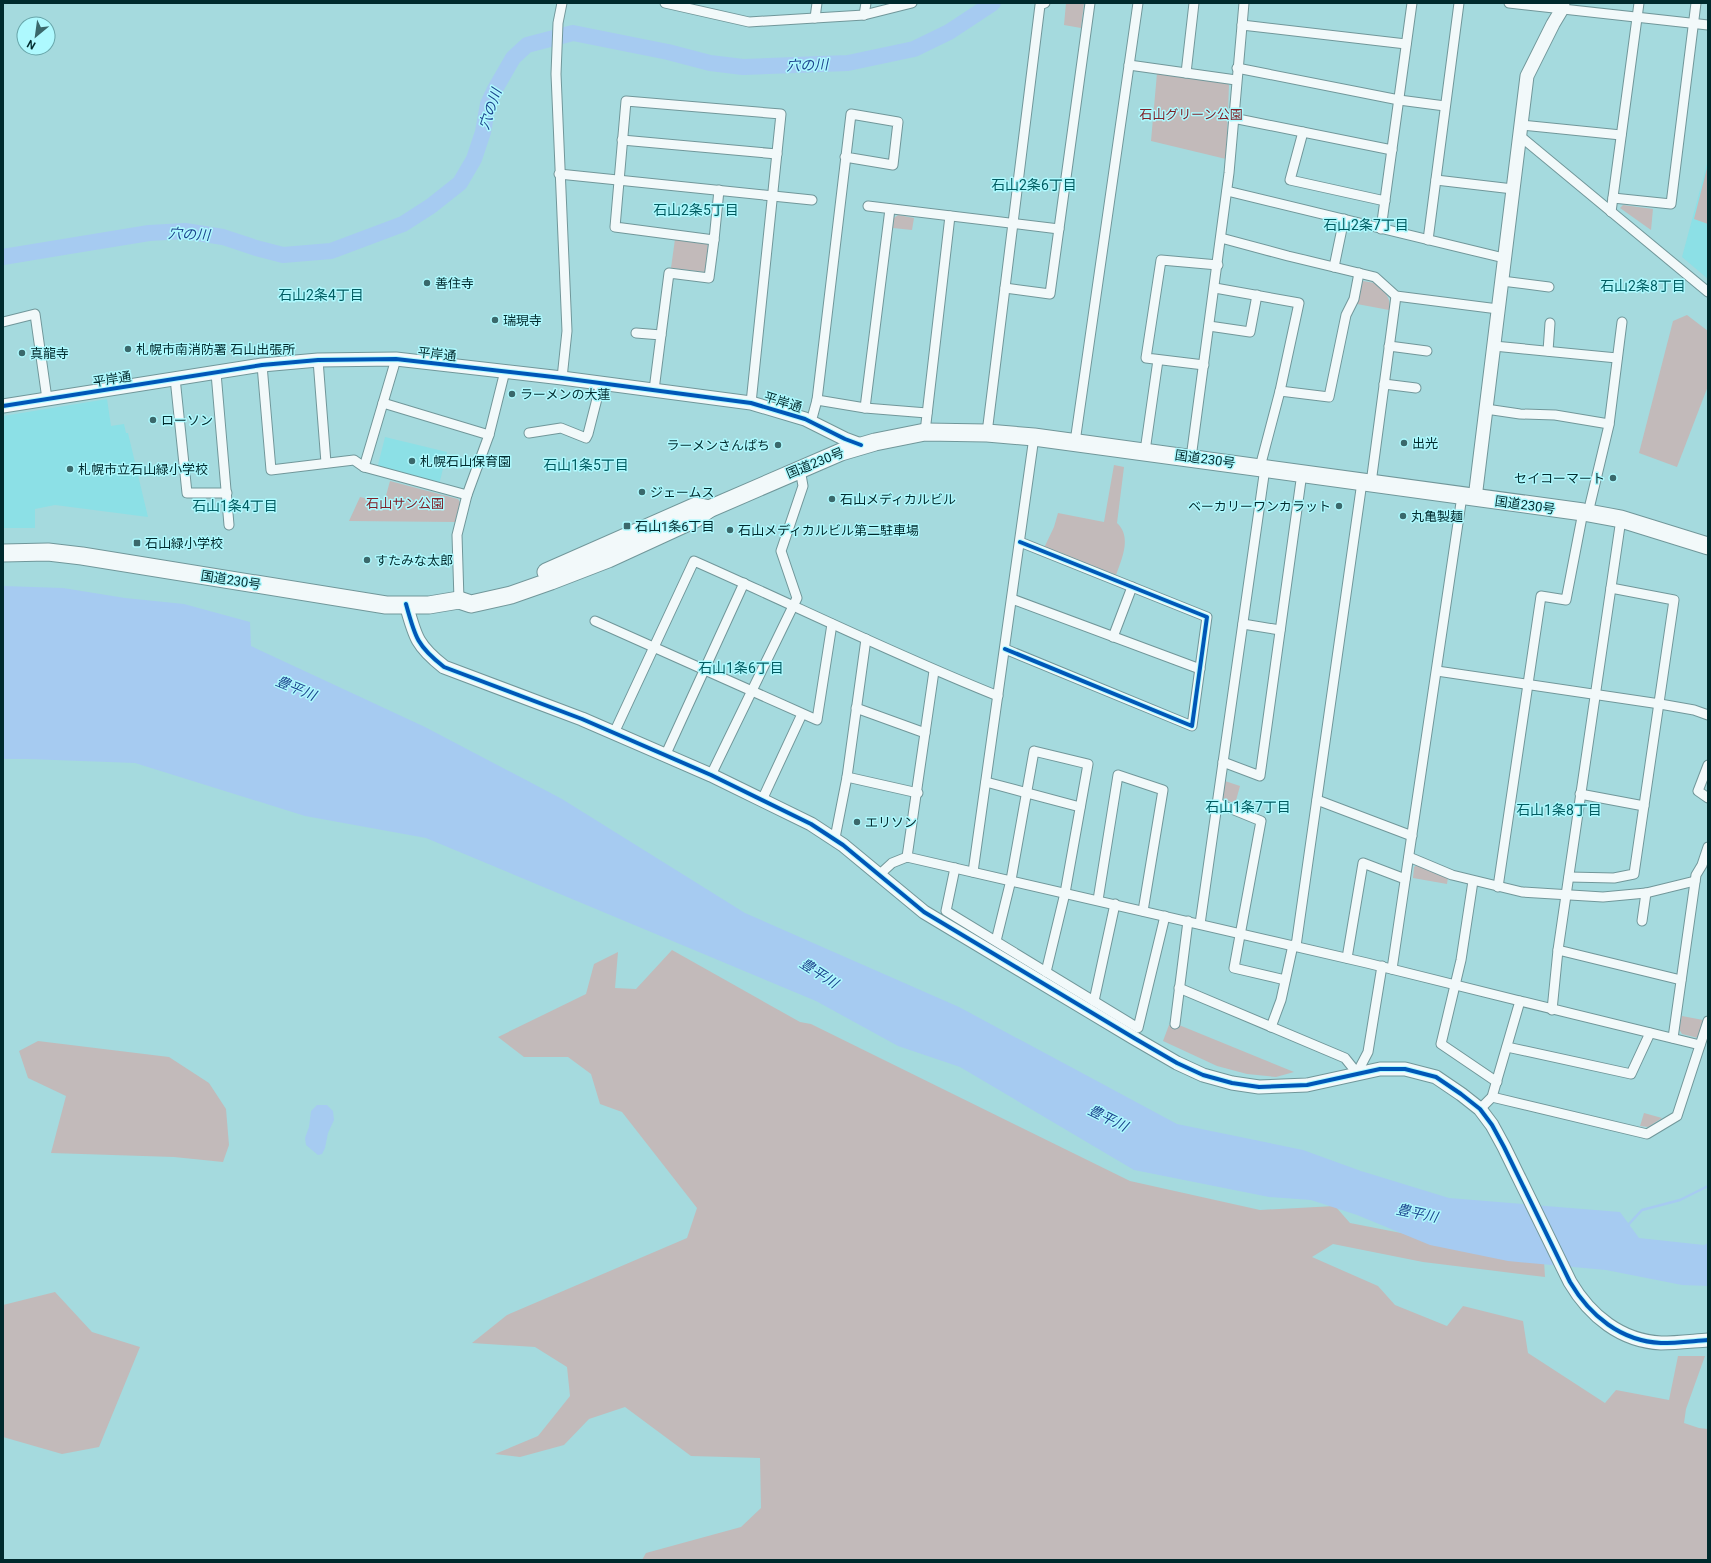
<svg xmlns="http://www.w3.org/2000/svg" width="1711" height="1563" viewBox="0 0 1711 1563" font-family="Roboto,'Noto Sans JP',sans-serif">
  <rect width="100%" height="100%" fill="#a5dade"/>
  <g fill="#8ce0e6">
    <path d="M1708,160V279L1682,257Z"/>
    <path d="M107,399L111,426L124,424L126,433H128L148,517L55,505L35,509V528H3V416Z"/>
    <path d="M385,437L447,452L439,485L377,469Z"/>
  </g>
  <g fill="#c2baba">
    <path d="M1066,3H1084L1081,28L1064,25Z"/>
    <path d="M1157,73L1224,81L1229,85L1226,159L1151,141Z"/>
    <path d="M1708,164V224L1694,219Z"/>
    <path d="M1623,205L1653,209L1651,230L1620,208Z"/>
    <path d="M898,215L914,218L912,230L893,228L894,218Z"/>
    <path d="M675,239L708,243L705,272L671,268Z"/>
    <path d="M1363,281L1375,283C1384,292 1392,297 1389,310L1357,304Z"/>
    <path d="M1687,315L1708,331V386L1677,467L1639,453L1673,321Z"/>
    <path d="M1114,465L1124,467L1117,523C1132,537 1122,558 1116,575L1044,548L1054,527L1058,513L1104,522Z"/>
    <path d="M390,481L458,499L460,502L455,522L349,521L360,497L384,503Z"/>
    <path d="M1225,781L1240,786L1235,804L1223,798Z"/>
    <path d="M1417,865L1448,877L1447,884L1413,878L1414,867Z"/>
    <path d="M672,950L800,1022L811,1024L1130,1181L1260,1210L1335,1206L1350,1223L1544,1261L1545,1277L1423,1262L1333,1244L1312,1257L1378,1286L1395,1305L1447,1326L1463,1306L1523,1321L1528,1353L1605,1403L1616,1390L1669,1400L1678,1356H1705L1686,1409L1684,1423L1699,1428L1708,1429V1560H642L646,1553L741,1527L761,1508L760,1458L691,1456L625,1407L589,1419L564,1445L520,1457L495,1454L538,1436L570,1396L567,1367L535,1347L472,1343L507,1315L687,1238L697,1208L622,1112L600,1104L591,1074L568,1057H524L498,1037L586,994L594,964L618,952L615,988L636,989Z"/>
    <path d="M1682,1016L1703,1020L1698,1038L1682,1034L1679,1029Z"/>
    <path d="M1169,1025H1179L1294,1072L1276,1077L1247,1074L1217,1066L1163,1041Z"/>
    <path d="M38,1041L169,1057L209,1083L226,1109L229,1145L223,1162L174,1157L51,1153L66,1096L28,1078L19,1051Z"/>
    <path d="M1644,1113L1662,1118L1648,1127L1640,1126Z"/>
    <path d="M55,1292L92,1332L140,1347L99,1447L62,1454L3,1437V1305Z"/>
  </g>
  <g fill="#a6cbf1">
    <path d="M3,586L63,588L125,598L184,604L250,622L251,646L425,727L562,799L745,913L959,1007L1177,1124L1303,1150L1361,1171L1449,1198L1620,1212L1639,1238L1704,1245L1708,1243V1286L1682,1285L1606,1270L1508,1261L1430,1245L1357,1215L1311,1200L1269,1197L1134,1170L960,1067L898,1046L816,1001L426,838L305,816L135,763L28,759H3Z"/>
    <path d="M317,1105H327L333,1111L334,1120L328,1133L325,1148L322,1154L318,1155L306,1145L305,1138L309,1127L311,1111Z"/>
  </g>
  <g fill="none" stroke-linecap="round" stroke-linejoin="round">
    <path stroke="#a6cbf1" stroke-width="2.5" d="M1628,1225L1642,1210L1680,1200L1708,1186"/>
    <path stroke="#a6cbf1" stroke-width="16" d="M3,257L149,233L185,231L223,237L256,248L283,255L331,251L403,224L431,206L460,183L474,159L483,132L488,104L494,91L513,58L527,45L573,33L668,52L710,63L743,67L848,63L914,49L949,32L993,3"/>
    <defs>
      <g id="street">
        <path d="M562,3L558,23L556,74L567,331L562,378"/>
        <path d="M665,3L749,22L864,15L912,3"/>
        <path d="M1509,3L1708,25"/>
        <path d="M864,15L866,3"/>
        <path d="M815,18L817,3"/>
        <path d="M1242,25L1406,44"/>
        <path d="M1129,65L1236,80"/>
        <path d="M1237,68L1399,100L1445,106"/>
        <path d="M1186,73L1194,3"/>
        <path d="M1233,118L1392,150"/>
        <path d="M1521,125L1621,135"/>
        <path d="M1303,132L1290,180L1385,201"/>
        <path d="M1520,136L1708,292"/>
        <path d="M622,140L777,154"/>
        <path d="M559,174L812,200"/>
        <path d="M1436,180L1513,189"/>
        <path d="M719,190L714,240L615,227L626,101L781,114L751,403"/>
        <path d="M1227,191L1504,258"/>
        <path d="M1613,198L1671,204L1696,3"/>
        <path d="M868,206L1059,229"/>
        <path d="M1611,212L1639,3"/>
        <path d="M1381,229L1412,3"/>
        <path d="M1221,238L1288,256L1375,277L1396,296L1498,309"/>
        <path d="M1428,240L1459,3"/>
        <path d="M1334,267L1344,219"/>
        <path d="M1502,281L1549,287"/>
        <path d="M1005,288L1050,294L1090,3"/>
        <path d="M1215,288L1299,303L1280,391L1260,467"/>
        <path d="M3,322L35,314L47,399"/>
        <path d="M1209,326L1250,332L1257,295"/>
        <path d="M636,333L661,335L654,390"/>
        <path d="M661,335L669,273L709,278L714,240"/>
        <path d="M1389,346L1427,351"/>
        <path d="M1494,346L1617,358"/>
        <path d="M1548,351L1550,323"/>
        <path d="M318,360L326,463"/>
        <path d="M262,365L271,470L354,460L364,467L467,495"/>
        <path d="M1204,365L1146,358L1161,260L1218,265"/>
        <path d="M216,373L229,525"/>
        <path d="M175,378L187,493H227"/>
        <path d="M1384,384L1416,388"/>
        <path d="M1280,391L1329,397L1346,315L1354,299L1359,273"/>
        <path d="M817,400L851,114L898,122L893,165L845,157"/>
        <path d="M383,403L489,435L467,495L457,535L459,600"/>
        <path d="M865,408L890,209"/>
        <path d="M1486,409L1520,414L1555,415L1609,424"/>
        <path d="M811,422L817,400L865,408L927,413"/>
        <path d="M925,432L950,216"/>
        <path d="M529,433L561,428L586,438L588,434L601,383"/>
        <path d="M987,433L1040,5L1045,3"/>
        <path d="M489,435L505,371"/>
        <path d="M1075,442L1138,3"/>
        <path d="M1145,451L1158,360"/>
        <path d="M1191,458L1229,173L1244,3"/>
        <path d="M364,467L396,359"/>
        <path d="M1371,483L1396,296"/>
        <path d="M1588,513L1609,425L1622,322"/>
        <path d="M1012,599L1200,669"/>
        <path d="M595,621L817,720L832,624"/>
        <path d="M1243,624L1280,630"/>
        <path d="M1113,637L1132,587"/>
        <path d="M1005,649L1192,726L1207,617L1020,542"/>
        <path d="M1437,671L1660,704L1694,710L1708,715"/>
        <path d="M856,708L925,733"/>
        <path d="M614,733L694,561C796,606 895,655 998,696"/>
        <path d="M665,756L744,583"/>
        <path d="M1223,762L1260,776L1302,473"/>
        <path d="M1708,765L1698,791L1708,798"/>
        <path d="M711,775L797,598L781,551L803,486L800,469"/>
        <path d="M847,777L918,793"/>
        <path d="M986,782L1080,807"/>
        <path d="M1580,794L1644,806"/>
        <path d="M762,800L802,714"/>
        <path d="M1317,800L1412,836"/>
        <path d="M1217,803L1261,821L1234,968L1285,980"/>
        <path d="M835,838L847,777L866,639"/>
        <path d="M907,857L934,671"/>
        <path d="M1409,857L1452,875L1522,892L1603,897L1646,893L1695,881"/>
        <path d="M955,868L946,911L1138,1028L1165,916"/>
        <path d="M973,872L1034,437"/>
        <path d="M880,874L892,863L907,857L1367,963L1520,1001L1492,1097L1480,1109"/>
        <path d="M1569,877L1614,878L1634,874L1674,600L1611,588"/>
        <path d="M1473,881L1461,960L1441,1044L1497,1082"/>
        <path d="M1498,887L1541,596L1566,600L1583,512"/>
        <path d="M1098,900L1118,775L1163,790L1143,911"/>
        <path d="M1642,921L1646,893"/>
        <path d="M1200,924L1265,468"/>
        <path d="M996,941L1011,880L1034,751L1088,764L1065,893L1046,972"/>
        <path d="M1296,946L1362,482"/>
        <path d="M1558,950L1681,980"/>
        <path d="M1347,958L1363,863L1405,879"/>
        <path d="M1392,969L1462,496"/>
        <path d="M1179,988L1345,1058L1357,1073L1368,1052L1382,966"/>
        <path d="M1094,1001L1115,904"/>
        <path d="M1520,1001L1700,1045"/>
        <path d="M1552,1010L1558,950L1621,519"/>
        <path d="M1175,1024L1188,921"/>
        <path d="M1271,1027L1281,1000L1293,945"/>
        <path d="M1673,1038L1696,875L1702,865L1708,847"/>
        <path d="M1507,1047L1631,1074L1650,1033"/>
        <path d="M1492,1097L1647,1134L1677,1116L1708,1021"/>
      </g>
      <g id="secondary">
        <path d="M3,406L262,365L318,360L396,359L562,378L751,403L805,419L845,439L861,445"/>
        <path d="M1475,498L1527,76L1553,24L1562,9L1563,3"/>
        <path d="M406,604C415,637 417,646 444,667L582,719L711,775L811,824L843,845L924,912L1134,1038L1177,1063L1203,1075L1232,1083L1259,1087L1307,1085L1380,1069H1405L1436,1077L1461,1094L1480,1109L1492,1125L1504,1147L1570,1282C1590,1316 1621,1341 1661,1343C1677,1343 1693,1341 1708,1340"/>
      </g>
      <g id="highway">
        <path d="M3,553L48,552L82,556L386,605H429L459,600L471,604L511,595L551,581L608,559L695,519L709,509L841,452L875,442L925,432L987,433L1034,437L1583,512L1621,519L1708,546"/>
        <path d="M546,572L696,506L709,509"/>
      </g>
    </defs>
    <use href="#street" stroke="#71979a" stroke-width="11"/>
    <use href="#secondary" stroke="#71979a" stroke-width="15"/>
    <use href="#highway" stroke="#71979a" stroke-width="19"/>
    <use href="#street" stroke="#f2f9fa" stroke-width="9"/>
    <use href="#secondary" stroke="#f2f9fa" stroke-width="13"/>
    <use href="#highway" stroke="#f2f9fa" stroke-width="17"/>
    <defs>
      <g id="cycleway">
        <path d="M3,406L262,365L318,360L396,359L562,378L751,403L805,419L845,439L861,445"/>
        <path d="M406,604C415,637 417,646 444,667L582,719L711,775L811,824L843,845L924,912L1134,1038L1177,1063L1203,1075L1232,1083L1259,1087L1307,1085L1380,1069H1405L1436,1077L1461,1094L1480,1109L1492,1125L1504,1147L1570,1282C1590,1316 1621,1341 1661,1343C1677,1343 1693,1341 1708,1340"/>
        <path d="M1005,649L1192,726L1207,617L1020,542"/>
      </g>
    </defs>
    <use href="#cycleway" stroke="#aef9fe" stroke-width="6"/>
    <use href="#cycleway" stroke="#0057b8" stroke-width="4"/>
  </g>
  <g fill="#3a686b" stroke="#aef9fe" stroke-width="1.5">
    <circle cx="427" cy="283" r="4"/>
    <circle cx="495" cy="320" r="4"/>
    <circle cx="128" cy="349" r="4"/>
    <circle cx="22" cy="353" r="4"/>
    <circle cx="512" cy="394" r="4"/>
    <circle cx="153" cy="420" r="4"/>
    <circle cx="1404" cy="443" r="4"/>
    <circle cx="778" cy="445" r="4"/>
    <circle cx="412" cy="461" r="4"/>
    <circle cx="70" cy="469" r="4"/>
    <circle cx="1613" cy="478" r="4"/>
    <circle cx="642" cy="492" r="4"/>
    <circle cx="832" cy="499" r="4"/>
    <circle cx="1339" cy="506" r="4"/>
    <circle cx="1403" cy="516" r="4"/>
    <rect x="623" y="522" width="8" height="8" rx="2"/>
    <circle cx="730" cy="530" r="4"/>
    <rect x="133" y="539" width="8" height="8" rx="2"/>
    <circle cx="367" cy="560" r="4"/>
    <circle cx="857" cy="822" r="4"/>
  </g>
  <g text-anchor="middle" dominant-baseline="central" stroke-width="3" stroke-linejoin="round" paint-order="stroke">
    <g font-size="13" fill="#812128" stroke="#aef9fe">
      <text x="1191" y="114">石山グリーン公園</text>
      <text x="405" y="503">石山サン公園</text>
    </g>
    <g font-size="13" fill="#002a2d" stroke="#aef9fe" text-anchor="start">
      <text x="435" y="283">善住寺</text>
      <text x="503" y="320">瑞現寺</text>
      <text x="136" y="349">札幌市南消防署 石山出張所</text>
      <text x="30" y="353">真龍寺</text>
      <text x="520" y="394">ラーメンの大蓮</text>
      <text x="161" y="420">ローソン</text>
      <text x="1412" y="443">出光</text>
      <text x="770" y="445" text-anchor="end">ラーメンさんぱち</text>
      <text x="420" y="461">札幌石山保育園</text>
      <text x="78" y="469">札幌市立石山緑小学校</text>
      <text x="1605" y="478" text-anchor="end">セイコーマート</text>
      <text x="650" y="492">ジェームス</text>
      <text x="840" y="499">石山メディカルビル</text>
      <text x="1331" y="506" text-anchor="end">ベーカリーワンカラット</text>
      <text x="1411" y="516">丸亀製麺</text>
      <text x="635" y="526">石山1条6丁目</text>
      <text x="738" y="530">石山メディカルビル第二駐車場</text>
      <text x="145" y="543">石山緑小学校</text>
      <text x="375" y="560">すたみな太郎</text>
      <text x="865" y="822">エリソン</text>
    </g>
    <g font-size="13" fill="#002a2d" stroke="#aef9fe">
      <text transform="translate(437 354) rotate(6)">平岸通</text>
      <text transform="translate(112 379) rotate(-9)">平岸通</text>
      <text transform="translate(783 402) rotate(17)">平岸通</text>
      <text transform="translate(1205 459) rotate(8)">国道230号</text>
      <text transform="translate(815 463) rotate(-22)">国道230号</text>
      <text transform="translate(1525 505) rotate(8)">国道230号</text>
      <text transform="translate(231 580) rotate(9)">国道230号</text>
    </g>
    <g font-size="14" font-style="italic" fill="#1c448e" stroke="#aef9fe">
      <text transform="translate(807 65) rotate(-2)">穴の川</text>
      <text transform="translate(490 109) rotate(-71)">穴の川</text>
      <text transform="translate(189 234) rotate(3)">穴の川</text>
      <text transform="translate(296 688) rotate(23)">豊平川</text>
      <text transform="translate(819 973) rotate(33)">豊平川</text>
      <text transform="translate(1108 1118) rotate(26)">豊平川</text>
      <text transform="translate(1417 1213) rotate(12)">豊平川</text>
    </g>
    <g font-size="14" fill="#005c61" stroke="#aef9fe">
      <text x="1034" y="185">石山2条6丁目</text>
      <text x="696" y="210">石山2条5丁目</text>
      <text x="1366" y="225">石山2条7丁目</text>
      <text x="1643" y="286">石山2条8丁目</text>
      <text x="321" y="295">石山2条4丁目</text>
      <text x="586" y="465">石山1条5丁目</text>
      <text x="235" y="506">石山1条4丁目</text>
      <text x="741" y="668">石山1条6丁目</text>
      <text x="1248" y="807">石山1条7丁目</text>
      <text x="1559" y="810">石山1条8丁目</text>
    </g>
  </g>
  <rect width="1711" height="1563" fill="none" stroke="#002a2d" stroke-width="8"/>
  <g transform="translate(36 36) rotate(209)"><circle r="19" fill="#aef9fe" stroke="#68a6aa"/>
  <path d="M0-3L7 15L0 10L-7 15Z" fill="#3a686b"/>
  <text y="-6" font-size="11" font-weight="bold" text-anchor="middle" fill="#002a2d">N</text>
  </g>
</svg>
